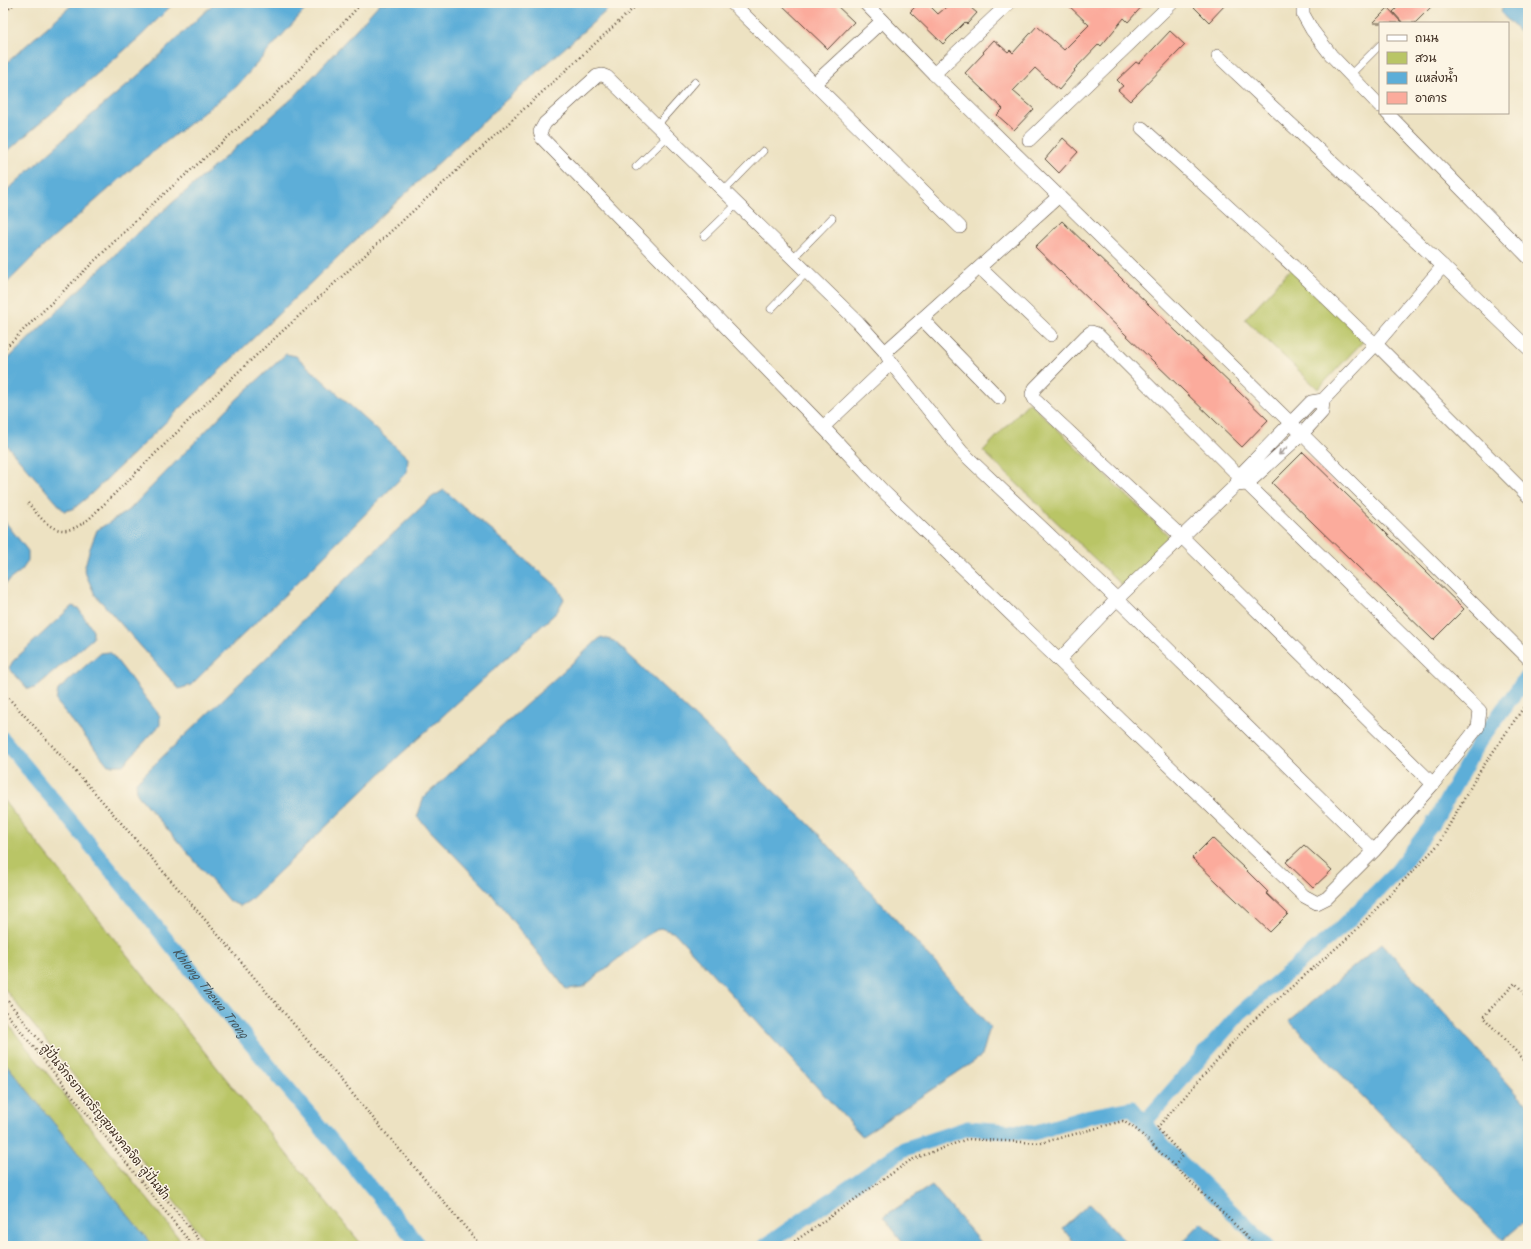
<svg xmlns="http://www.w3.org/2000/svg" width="1531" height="1249" viewBox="0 0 1531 1249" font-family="Kalam,'Playpen Sans Thai',sans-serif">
  <rect width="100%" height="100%" fill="#fcf5e5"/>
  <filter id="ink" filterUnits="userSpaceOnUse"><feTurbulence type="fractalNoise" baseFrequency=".025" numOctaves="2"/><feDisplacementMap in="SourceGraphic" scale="8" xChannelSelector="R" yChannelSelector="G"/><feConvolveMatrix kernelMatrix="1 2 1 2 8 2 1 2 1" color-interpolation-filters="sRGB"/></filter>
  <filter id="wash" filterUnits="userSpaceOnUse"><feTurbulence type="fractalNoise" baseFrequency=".012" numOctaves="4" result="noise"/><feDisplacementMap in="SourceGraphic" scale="16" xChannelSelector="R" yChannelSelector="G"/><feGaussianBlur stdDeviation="0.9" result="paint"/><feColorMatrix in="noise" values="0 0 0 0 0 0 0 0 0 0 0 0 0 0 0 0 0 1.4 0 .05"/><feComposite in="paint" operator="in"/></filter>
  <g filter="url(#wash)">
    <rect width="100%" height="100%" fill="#ede2c2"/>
    <g fill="#b9c566" stroke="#7a7842">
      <path d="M1293,266L1367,337L1318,389L1245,319Z"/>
      <path d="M1029,402L1170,537L1123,586L983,451Z"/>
      <path d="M3,800L275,1140L363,1246H210L3,987Z"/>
      <path d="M3,1018L185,1246H153L3,1060Z"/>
    </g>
    <g fill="#5daed8" stroke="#4c6c7b">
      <path d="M74,3H174L141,36L3,155V66Z"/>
      <path d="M214,3H311L236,87L135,166L45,245L3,287V194L74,130L142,72Z"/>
      <path d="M380,3H615L505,101L345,250L89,496L73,509L64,511L3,441V364L131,239L295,96Z"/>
      <path d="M1503,3H1528V41L1501,13Z"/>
      <path d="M286,354L296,356L408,458L407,472L292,588L205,671L191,685L179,689L95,595L84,570L89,551L97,530L129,510L235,401Z"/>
      <path d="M444,490L558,587L564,599L557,612L401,754L249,901L240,906L229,901L137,794L136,782L284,641L307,615L432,497Z"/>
      <path d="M3,519L28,551V561L22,570L3,585Z"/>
      <path d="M72,606L78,608L93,630V638L35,688L28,689L9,668L13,661Z"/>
      <path d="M601,637L614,641L811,826L937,965L990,1027L982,1056L862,1136L675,933L660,928L646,936L583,987L566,989L490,892L417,817L424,797Z"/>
      <path d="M110,652L160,716V725L123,765H108L56,701L58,690L100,653Z"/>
      <path d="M1382,943L1528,1106V1218L1503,1240L1289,1021Z"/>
      <path d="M3,1060L153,1246H3Z"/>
      <path d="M932,1185L983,1246H906L883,1217Z"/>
      <path d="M1090,1203L1129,1246H1077L1062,1228Z"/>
      <path d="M1202,1222L1227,1246H1179Z"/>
    </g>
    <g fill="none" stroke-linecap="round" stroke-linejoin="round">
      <g stroke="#5daed8" stroke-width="15">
        <path id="s1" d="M3,739L75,826L250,1043L420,1246"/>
        <path d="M1144,1123L1240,1013L1341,928L1397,871L1436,819L1479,742L1528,675"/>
        <path d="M765,1246L904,1149L968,1128L1033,1133L1090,1116L1132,1108L1166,1148L1267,1246"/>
      </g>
    </g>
    <g id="blocks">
      <g fill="#fbab9c">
        <path d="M780,3H834L854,22L828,49Z"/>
        <path d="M919,3H927L938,14L951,3H976L971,8L977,13L967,24L965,22L943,44L910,12Z"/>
        <path d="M1066,3H1145L1128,22L1124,18L1101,46L1099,44L1074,70L1075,71L1059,90L1035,68L1013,91L1034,109L1014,130L997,115L1003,109L965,73L984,53L983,52L994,40L1008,52L1010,50L1013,53L1037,26L1064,50L1089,25Z"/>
        <path d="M1190,3H1227L1209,22Z"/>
        <path d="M1402,3H1435L1415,23H1403L1393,12Z"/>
        <path d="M1388,8L1402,23H1373Z"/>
        <path d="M1170,31L1185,45L1130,101L1118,90L1123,86L1117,80L1136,62L1139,64Z"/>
        <path d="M1063,138L1078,152L1059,173L1045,159Z"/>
        <path d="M1062,221L1268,420L1242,447L1035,247Z"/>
        <path d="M1303,452L1464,609L1433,640L1272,483Z"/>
        <path d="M1212,838L1244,868L1268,892L1266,893L1288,914L1270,932L1218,883L1192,858Z"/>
        <path d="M1304,845L1332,870L1313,888L1286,862Z"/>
      </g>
    </g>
  </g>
  <g filter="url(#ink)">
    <use href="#blocks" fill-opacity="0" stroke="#564637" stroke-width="1"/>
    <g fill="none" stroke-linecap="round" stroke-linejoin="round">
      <defs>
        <g id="service">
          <path d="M1350,75L1380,45"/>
          <path d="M657,125L695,82"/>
          <path d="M636,167L668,136"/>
          <path d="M724,191L763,151"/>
          <path d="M704,236L737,204"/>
          <path d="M793,258L832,218"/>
          <path d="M771,309L807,272"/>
        </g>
        <g id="minor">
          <path d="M732,3L960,227"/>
          <path d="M865,3L934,74L1302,434L1528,658"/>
          <path d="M1303,3V14L1312,30L1331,55L1380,106"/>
          <path d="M1218,56L1443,266L1528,348"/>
          <path d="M934,74L1009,3"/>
          <path d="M814,84L882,21"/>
          <path d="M1387,113L1528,257"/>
          <path d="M1142,128L1293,266L1367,337L1376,344L1528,496"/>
          <path d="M1029,140L1172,3"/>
          <path d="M980,268L1051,335"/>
          <path d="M922,319L999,398"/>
          <path d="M885,352L1059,196"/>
          <path d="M1323,400L1311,402L1239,476L1236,485L1247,484L1302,434L1322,412L1323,400L1376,344L1443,266"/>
          <path d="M823,427L891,363"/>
          <path d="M1059,660L1117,599L1236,485"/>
          <path d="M1374,851L1117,599L962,452L891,363L885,352L858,322L607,77L602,75L597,76L545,123L540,132L542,138L823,427L883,491L1304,896L1317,903L1327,898L1374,851L1433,784L1478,727L1480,711L1239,476L1097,334L1091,332L1086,336L1035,388L1032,394L1035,400L1183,538L1433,784"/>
        </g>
      </defs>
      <use href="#service" stroke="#564637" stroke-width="8"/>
      <use href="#minor" stroke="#564637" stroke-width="14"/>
      <g stroke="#564637" stroke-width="2.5" stroke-dasharray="1 3" stroke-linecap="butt">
        <path d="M3,14L15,3"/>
        <path d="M3,350L156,201L271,99L362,3"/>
        <path d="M28,503C39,516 53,537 74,528C79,526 85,522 90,518L237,373L639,3"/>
        <path d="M3,692L96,794L226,944L481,1246"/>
        <path d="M3,995L204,1246"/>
        <path d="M1528,997L1515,983L1483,1017L1528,1064"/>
        <path d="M3,1009L193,1246"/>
        <path d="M1174,1166L1183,1156L1157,1128L1248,1025L1351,935L1438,845L1478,774L1528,701"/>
        <path d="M788,1246L911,1160L967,1139L1041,1143L1123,1121L1137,1130L1257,1246"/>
      </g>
      <use href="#service" stroke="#fff" stroke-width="7"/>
      <use href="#minor" stroke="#fff" stroke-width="13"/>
    </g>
    <defs><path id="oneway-shaft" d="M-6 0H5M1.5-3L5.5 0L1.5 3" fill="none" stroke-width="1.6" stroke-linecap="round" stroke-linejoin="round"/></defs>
    <use stroke="#a79f9a" href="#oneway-shaft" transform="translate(1283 451) rotate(138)"/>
  </g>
  <g text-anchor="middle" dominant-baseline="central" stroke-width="3" stroke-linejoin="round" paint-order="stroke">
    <g font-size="12" fill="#3b2a1e" stroke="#fcf5e5">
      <text transform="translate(105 1122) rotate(51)">ลู่ปั่นจักรยานเจริญสุขมงคลจิต ลู่ปั่นฟ้า</text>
    </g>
    <g font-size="13" font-style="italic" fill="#47585f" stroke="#fcf5e5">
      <text stroke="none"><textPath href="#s1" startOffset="328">Khlong Thewa Trong</textPath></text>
    </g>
  </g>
  <rect width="1531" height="1249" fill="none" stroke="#fcf5e5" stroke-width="16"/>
  <rect x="1379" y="22" width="130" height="92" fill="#fcf5e5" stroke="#afa495"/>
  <rect x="1387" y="35" width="20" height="6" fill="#ffffff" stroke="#afa495"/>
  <text x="1415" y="42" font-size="12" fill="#3b2a1e">ถนน</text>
  <rect x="1387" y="52" width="20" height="12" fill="#b9c566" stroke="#afa495"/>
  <text x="1415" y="62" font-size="12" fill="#3b2a1e">สวน</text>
  <rect x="1387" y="72" width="20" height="12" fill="#5daed8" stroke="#afa495"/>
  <text x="1415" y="82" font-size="12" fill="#3b2a1e">แหล่งน้ำ</text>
  <rect x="1387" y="92" width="20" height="12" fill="#fbab9c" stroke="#afa495"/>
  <text x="1415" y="102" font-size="12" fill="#3b2a1e">อาคาร</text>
</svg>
